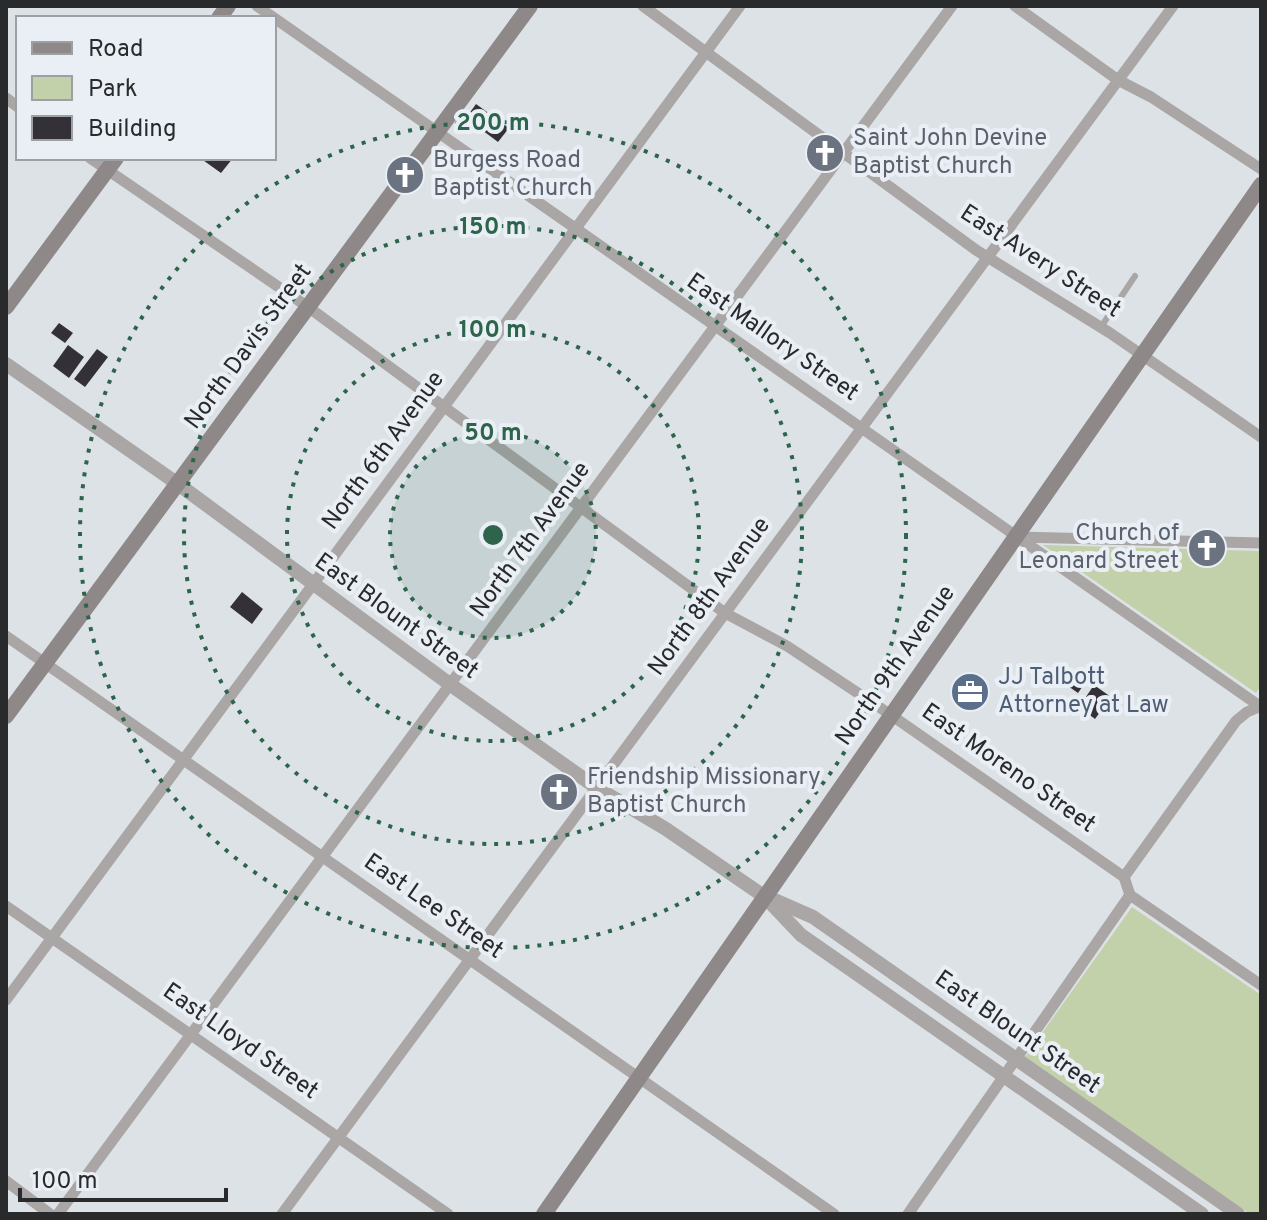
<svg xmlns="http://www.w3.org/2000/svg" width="1267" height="1220" viewBox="0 0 1267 1220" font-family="Overpass,sans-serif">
  <rect width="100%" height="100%" fill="#dde2e7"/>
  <g fill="#c3d1aa">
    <path d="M1043,545L1261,551V686L1256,693Z"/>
    <path d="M1132,907L1261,995V1214H1250L1025,1057Z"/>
  </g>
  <g fill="#333137">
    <path d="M476,104L509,128L498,142L466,118Z"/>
    <path d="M200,158H233L221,173Z"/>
    <path d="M59,323L73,333L65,343L51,333Z"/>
    <path d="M68,345L84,357L69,378L53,366Z"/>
    <path d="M97,349L108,357L85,387L74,379Z"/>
    <path d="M242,592L263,609L252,624L230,607Z"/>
    <path d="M1073,671L1087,680L1078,693L1065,684Z"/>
    <path d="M1094,685L1111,697L1095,719L1079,707Z"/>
  </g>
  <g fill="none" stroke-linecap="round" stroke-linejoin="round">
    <path stroke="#a9a6a5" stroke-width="6" d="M1101,327L1135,276"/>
    <g stroke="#a9a6a5" stroke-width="11">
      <path d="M257,6L1261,707"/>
      <path d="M643,6L976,250L1110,333L1261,437"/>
      <path d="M1015,6L1118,80L1151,97L1261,169"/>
      <path d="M6,98L18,107"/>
      <path d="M90,158L308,307L725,613L787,646L891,715L1124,877L1130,895L1261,985"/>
      <path d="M1018,537L1261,543"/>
      <path d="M6,636L834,1214"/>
      <path d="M1124,877L1236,721L1247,712L1261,706"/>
      <path d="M6,906L448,1214"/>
      <path d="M6,1000L740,6"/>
      <path d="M6,1181L50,1214"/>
      <path d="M58,1214L952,6"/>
      <path d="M282,1214L1173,6"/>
      <path d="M908,1214L1130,895"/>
    </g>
    <g stroke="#a9a6a5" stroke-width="14">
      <path d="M6,364L178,484L451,685L597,788L666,829L765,897L801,935L1202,1214"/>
      <path d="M772,899L813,917L1238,1214"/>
    </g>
    <g stroke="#8e8988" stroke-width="16">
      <path d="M219,18L228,6"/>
      <path d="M6,307L116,158"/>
      <path d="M6,716L530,6"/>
      <path d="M544,1214L1261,185"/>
    </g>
  </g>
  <circle cx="493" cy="535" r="103" fill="#2d644b" fill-opacity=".12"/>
  <g fill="none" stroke="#2d644b" stroke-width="4" stroke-dasharray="4 8">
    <circle cx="493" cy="535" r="103"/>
    <circle cx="493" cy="535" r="206"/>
    <circle cx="493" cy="535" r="309"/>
    <circle cx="493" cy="535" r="413"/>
  </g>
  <defs>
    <symbol id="church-disc" viewBox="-11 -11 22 22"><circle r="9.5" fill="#6b7280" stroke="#eaeff5"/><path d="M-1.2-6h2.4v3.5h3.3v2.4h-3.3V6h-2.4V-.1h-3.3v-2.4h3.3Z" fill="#fff"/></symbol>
    <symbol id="office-disc" viewBox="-11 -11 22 22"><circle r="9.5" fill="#5c6f8a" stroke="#eaeff5"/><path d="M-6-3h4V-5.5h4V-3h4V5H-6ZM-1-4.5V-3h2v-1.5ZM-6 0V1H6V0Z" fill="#fff"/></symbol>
  </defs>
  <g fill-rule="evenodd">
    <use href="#church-disc" x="803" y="131" width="44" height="44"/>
    <use href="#church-disc" x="383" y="153" width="44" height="44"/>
    <use href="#church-disc" x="1185" y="526" width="44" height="44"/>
    <use href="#office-disc" x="948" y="670" width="44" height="44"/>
    <use href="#church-disc" x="537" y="770" width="44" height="44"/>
  </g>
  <g text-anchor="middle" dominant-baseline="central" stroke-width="8" stroke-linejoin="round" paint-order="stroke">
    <g font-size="24" fill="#5b616d" stroke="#eaeff5" text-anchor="start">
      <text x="853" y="139">Saint John Devine<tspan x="853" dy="28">Baptist Church</tspan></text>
      <text x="433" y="161">Burgess Road<tspan x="433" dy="28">Baptist Church</tspan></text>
      <text x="1179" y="534" text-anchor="end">Church of<tspan x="1179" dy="28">Leonard Street</tspan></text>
      <text x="587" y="778">Friendship Missionary<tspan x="587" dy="28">Baptist Church</tspan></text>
    </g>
    <g font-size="24" fill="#282a2c" stroke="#eaeff5">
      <text transform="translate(1040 262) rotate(33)">East Avery Street</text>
      <text transform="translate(772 338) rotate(35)">East Mallory Street</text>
      <text transform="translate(249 347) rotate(-54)">North Davis Street</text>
      <text transform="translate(384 451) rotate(-54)">North 6th Avenue</text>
      <text transform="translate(531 540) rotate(-54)">North 7th Avenue</text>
      <text transform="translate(710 597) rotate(-54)">North 8th Avenue</text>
      <text transform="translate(396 617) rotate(36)">East Blount Street</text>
      <text transform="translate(896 666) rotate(-55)">North 9th Avenue</text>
      <text transform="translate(1008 769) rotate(35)">East Moreno Street</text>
      <text transform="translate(433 907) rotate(35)">East Lee Street</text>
      <text transform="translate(1017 1033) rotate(35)">East Blount Street</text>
      <text transform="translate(240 1042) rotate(35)">East Lloyd Street</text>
    </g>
    <g font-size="24" fill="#4e5e75" stroke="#eaeff5" text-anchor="start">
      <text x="998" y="678">JJ Talbott<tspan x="998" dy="28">Attorney at Law</tspan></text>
    </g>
  </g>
  <circle cx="493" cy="535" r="12" fill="#2d644b" stroke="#eaeff5" stroke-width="4"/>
  <g font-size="24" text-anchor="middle" font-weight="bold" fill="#2d644b" stroke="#eaeff5" stroke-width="8" stroke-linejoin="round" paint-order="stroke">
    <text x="493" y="130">200 m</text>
    <text x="493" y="234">150 m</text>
    <text x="493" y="337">100 m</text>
    <text x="493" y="440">50 m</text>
  </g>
  <rect width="1267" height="1220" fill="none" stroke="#282a2c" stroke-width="16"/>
  <rect x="16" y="16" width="260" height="144" fill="#eaeff5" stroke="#9ca0a5" stroke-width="2"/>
  <rect x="32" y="42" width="40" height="12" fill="#8e8988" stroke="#9ca0a5" stroke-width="2"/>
  <text x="88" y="56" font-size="24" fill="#282a2c">Road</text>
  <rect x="32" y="76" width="40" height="24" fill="#c3d1aa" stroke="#9ca0a5" stroke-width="2"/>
  <text x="88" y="96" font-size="24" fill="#282a2c">Park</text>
  <rect x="32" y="116" width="40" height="24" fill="#333137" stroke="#9ca0a5" stroke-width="2"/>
  <text x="88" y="136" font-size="24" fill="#282a2c">Building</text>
  <path d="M20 1188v12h206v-12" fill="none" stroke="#282a2c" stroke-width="4"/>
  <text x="32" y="1188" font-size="24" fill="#282a2c" stroke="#eaeff5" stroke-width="6" paint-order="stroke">100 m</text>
</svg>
